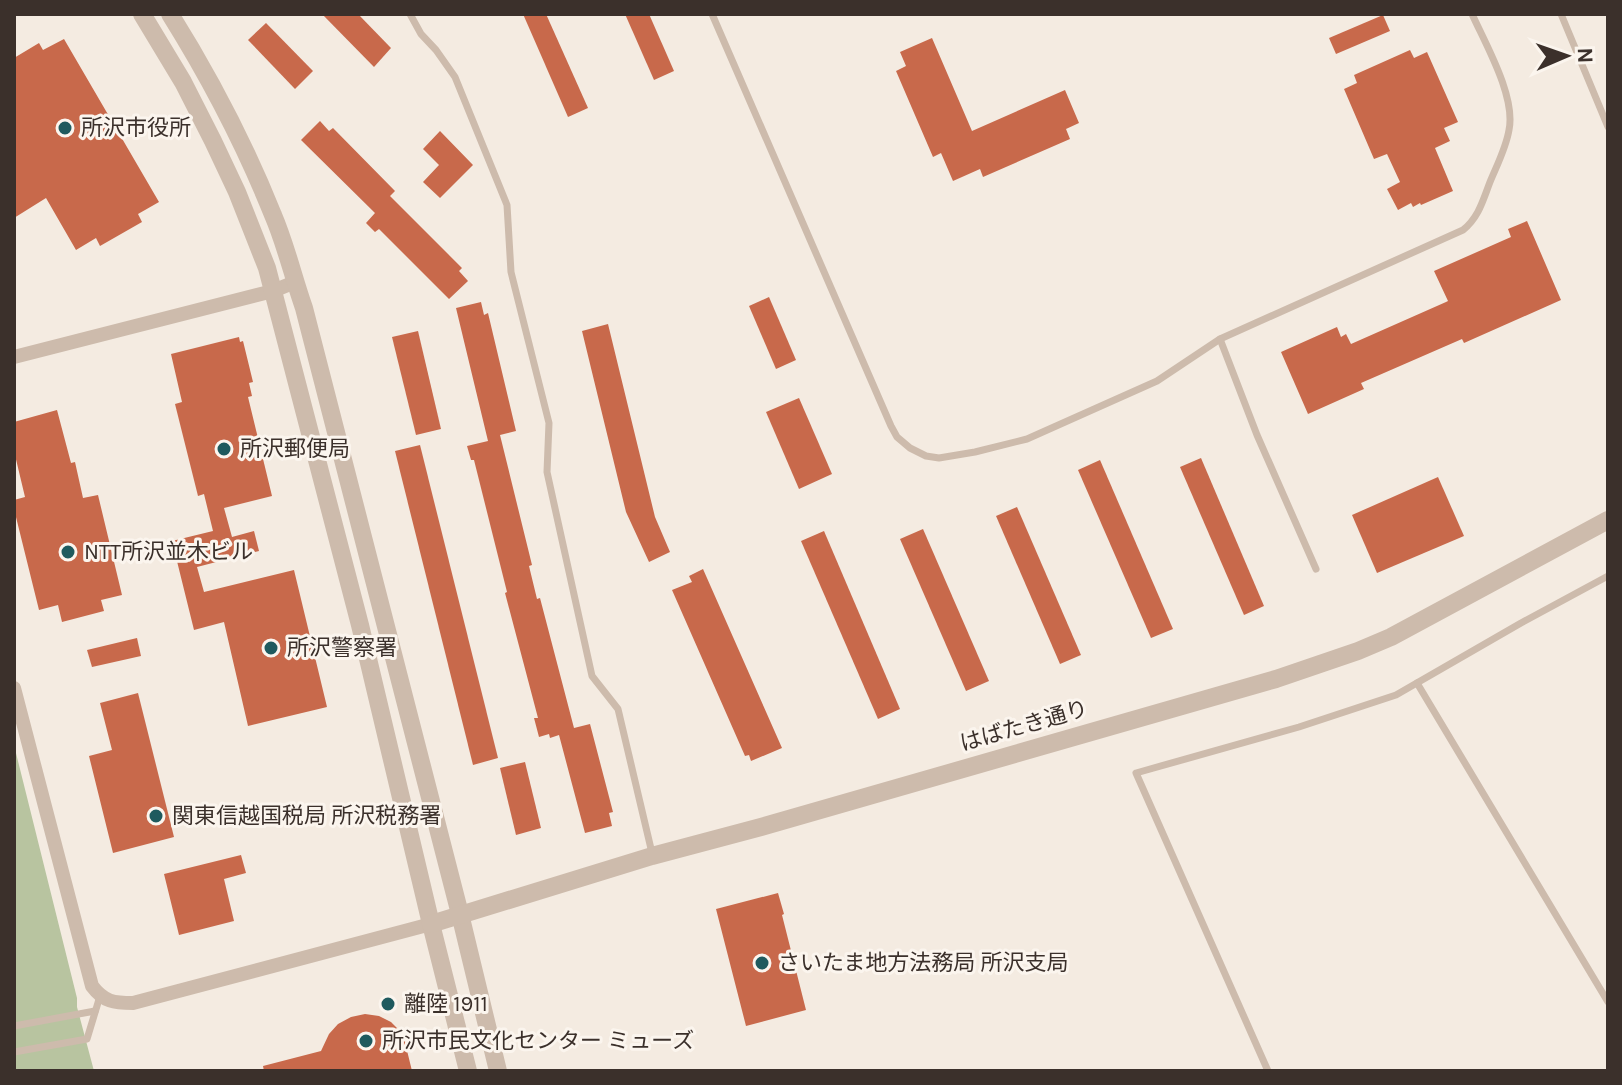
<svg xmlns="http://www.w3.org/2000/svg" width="1622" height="1085" viewBox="0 0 1622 1085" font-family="Karla,'Noto Sans JP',sans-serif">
  <rect width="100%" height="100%" fill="#f4ebe1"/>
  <path fill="#b8c4a0" d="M14,745L77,998V1007L94,1071H14Z"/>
  <g fill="#c8694b">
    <path d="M322,14H358L391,48L374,67Z"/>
    <path d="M523,14H546L588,108L568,117Z"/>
    <path d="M625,14H649L674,71L654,80Z"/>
    <path d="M1383,15L1390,31L1336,54L1329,38Z"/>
    <path d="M266,23L313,71L295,89L248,40Z"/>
    <path d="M932,38L972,131L1065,90L1079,123L1066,129L1070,139L983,177L980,169L953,181L941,153L933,157L896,71L906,66L900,52Z"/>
    <path d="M64,39L159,202L138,214L142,222L100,246L96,238L76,250L46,198L14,218V58L39,43L43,50Z"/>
    <path d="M1410,50L1414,58L1427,52L1458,122L1444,128L1450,141L1435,148L1453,191L1421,205L1420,203L1413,207L1411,203L1398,210L1387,189L1400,182L1387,154L1374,159L1344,89L1357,83L1354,75Z"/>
    <path d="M320,121L329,131L333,128L395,191L390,196L462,268L459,271L468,281L449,299L379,229L375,232L366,223L375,213L301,140Z"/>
    <path d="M440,131L473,165L440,198L423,182L439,165L423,149Z"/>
    <path d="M1527,221L1561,300L1464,343L1462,339L1361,383L1364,389L1308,414L1281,352L1337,327L1341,337L1346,334L1351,344L1446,302L1448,301L1434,271L1511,237L1508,229Z"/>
    <path d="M769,297L796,360L776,369L749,306Z"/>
    <path d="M481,302L484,315L488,313L516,431L500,435L532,565L529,566L537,599L540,598L574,728L590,724L613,812L609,813L612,826L585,833L559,735L550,738L549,734L539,737L534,718H538L505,593L507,592L474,460H471L467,446L488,441L456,308Z"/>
    <path d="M608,324L655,517L670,552L649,562L626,512L582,331Z"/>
    <path d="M418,331L441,429L416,435L392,337Z"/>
    <path d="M239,337L240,342L243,341L253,382L249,383L252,396L248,397L272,496L224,508L232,537L254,531L259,551L197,567L204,592L294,570L327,707L248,726L224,622L194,630L172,541L213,531L204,494L198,496L175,404L182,402L171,354Z"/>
    <path d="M799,398L832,474L799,489L766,412Z"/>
    <path d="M57,410L71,463L75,462L83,498L98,495L122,595L101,600L104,611L62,622L58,605L39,610L14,509V500L25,497L14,451V422Z"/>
    <path d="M420,445L498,758L473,765L395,451Z"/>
    <path d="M1201,458L1264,606L1244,615L1180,467Z"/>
    <path d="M1100,460L1173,629L1151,638L1078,470Z"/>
    <path d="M1438,477L1464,536L1377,573L1352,515Z"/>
    <path d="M1017,507L1081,655L1060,664L996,516Z"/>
    <path d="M923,529L989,681L966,691L900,539Z"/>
    <path d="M824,531L900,709L878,719L801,541Z"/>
    <path d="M703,569L782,748L751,761L749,755L745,756L672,590L692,582L689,576Z"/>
    <path d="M137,638L141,656L92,667L87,650Z"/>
    <path d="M138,693L174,837L113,853L89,756L112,750L100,703Z"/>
    <path d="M525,762L541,828L516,835L500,768Z"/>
    <path d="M241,855L246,873L224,879L234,921L179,935L164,874Z"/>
    <path d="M778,893L784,914L782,915L806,1010L746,1026L716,909Z"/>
    <path d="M365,1014L379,1016L391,1022L403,1034L412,1071H264L263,1066L321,1051L329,1034L338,1024L351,1017Z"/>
  </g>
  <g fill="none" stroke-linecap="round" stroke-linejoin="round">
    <g stroke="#cdbbac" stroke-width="7">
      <path d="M410,14L421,34L436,50L455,77L507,205L511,272L549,423L547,472L592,676L618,709L652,853"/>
      <path d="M712,14L891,426L897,437L910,448L926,456L939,458L975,452L1027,439L1157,381L1220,339L1463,230C1479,217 1483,200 1490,182C1497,165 1506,148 1509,130C1516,97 1486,45 1472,14"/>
      <path d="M1561,14L1608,127"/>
      <path d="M1220,339L1257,435L1316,569"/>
      <path d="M1417,683L1608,1002"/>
      <path d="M14,1026L95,1011"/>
      <path d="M14,1052L87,1039L100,996"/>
      <path d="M1268,1071L1136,773L1299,727L1396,695L1521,623L1608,576"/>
    </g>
    <g stroke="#cdbbac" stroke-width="14">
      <path d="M14,357L273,291L295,282"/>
      <path d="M14,688L92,986C104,1002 114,1003 133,1003L431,924"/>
    </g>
    <g stroke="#cdbbac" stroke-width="18">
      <path d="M142,14L183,82L213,141L237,192L267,268L360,625L431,924L468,1071"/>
      <path d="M170,14C210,78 245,145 273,215C286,245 293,277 304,308L460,914L498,1071"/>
      <path d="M431,924L652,856L761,827L1276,679L1358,651L1391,637L1608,520"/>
    </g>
  </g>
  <g fill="#1f5a5e" stroke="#fbf5ee" stroke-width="3">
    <circle cx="65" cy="128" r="8"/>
    <circle cx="224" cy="449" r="8"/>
    <circle cx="68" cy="552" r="8"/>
    <circle cx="271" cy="648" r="8"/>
    <circle cx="156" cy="816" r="8"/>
    <circle cx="762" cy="963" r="8"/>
    <circle cx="388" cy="1004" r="8"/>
    <circle cx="366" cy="1041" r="8"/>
  </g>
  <g text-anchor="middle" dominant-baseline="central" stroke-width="6" stroke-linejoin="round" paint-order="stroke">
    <g font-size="22" fill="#3b302b" stroke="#fbf5ee" text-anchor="start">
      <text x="81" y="128">所沢市役所</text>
      <text x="240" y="449">所沢郵便局</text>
      <text x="84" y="552">NTT所沢並木ビル</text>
      <text x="287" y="648">所沢警察署</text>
      <text x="172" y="816">関東信越国税局 所沢税務署</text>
      <text x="778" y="963">さいたま地方法務局 所沢支局</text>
      <text x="404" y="1004">離陸 1911</text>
      <text x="382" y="1041">所沢市民文化センター ミューズ</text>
    </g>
    <g font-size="22" fill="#3b302b" stroke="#fbf5ee">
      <text transform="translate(1024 726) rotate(-16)">はばたき通り</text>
    </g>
  </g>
  <rect width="1622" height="1085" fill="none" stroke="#3b302b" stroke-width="32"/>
  <g transform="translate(1566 56) rotate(88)" stroke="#fbf5ee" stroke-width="6" paint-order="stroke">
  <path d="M0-6L14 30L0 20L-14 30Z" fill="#3b302b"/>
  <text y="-12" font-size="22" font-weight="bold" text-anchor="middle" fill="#3b302b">N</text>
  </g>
</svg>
